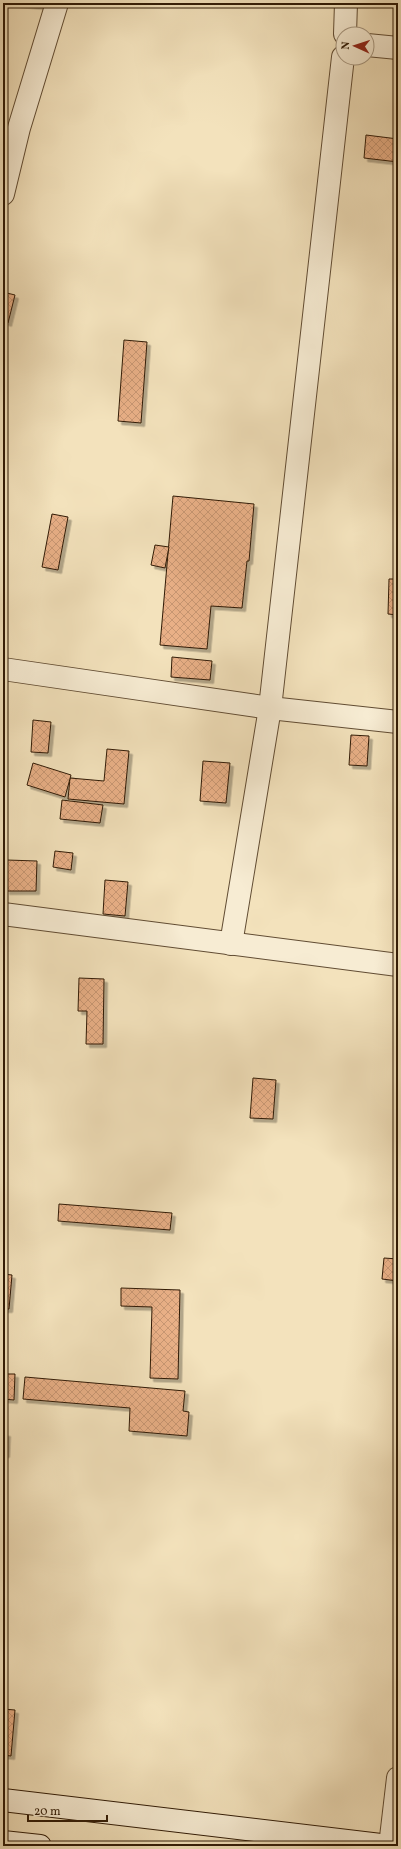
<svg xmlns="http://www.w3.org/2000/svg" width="401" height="1849" viewBox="0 0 401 1849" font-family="Vollkorn,serif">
  <defs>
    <pattern id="building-cross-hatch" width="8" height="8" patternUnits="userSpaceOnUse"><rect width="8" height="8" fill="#e9b087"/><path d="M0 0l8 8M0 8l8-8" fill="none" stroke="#c89773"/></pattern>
    <filter id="shadow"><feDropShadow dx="3.5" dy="3.5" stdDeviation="0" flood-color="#0004"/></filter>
  </defs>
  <rect width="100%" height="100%" fill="#f3e2bc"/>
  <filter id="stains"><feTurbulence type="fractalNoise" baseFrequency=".005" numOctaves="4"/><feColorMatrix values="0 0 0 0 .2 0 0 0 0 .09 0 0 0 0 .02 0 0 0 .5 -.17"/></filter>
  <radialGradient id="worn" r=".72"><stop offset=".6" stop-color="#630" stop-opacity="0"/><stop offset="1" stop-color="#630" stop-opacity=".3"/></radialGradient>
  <g fill="url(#building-cross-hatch)" stroke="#301a05" filter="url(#shadow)">
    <path d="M9,3H41V6Z"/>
    <path d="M366,135L398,139V162L364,158Z"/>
    <path d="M3,292L15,295L8,323L3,321Z"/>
    <path d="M124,340L147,342L141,423L118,421Z"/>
    <path d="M173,496L254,504L249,561H247L242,608L211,606L207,649L160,645Z"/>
    <path d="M52,514L68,517L58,570L42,567Z"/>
    <path d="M155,545L169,547L165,568L151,565Z"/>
    <path d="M389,579H398V615L388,614Z"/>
    <path d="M172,657L212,661L210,680L171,677Z"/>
    <path d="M33,720L51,722L48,753L31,752Z"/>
    <path d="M351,735L369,736L367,766L349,765Z"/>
    <path d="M107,749L129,751L124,804L68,799L70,778L104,781Z"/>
    <path d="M203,761L230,763L226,803L200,801Z"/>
    <path d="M33,763L71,775L65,797L27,785Z"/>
    <path d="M62,800L103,805L100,823L60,819Z"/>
    <path d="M55,851L73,853L71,870L53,867Z"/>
    <path d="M7,860L37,861L36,891H6Z"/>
    <path d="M105,880L128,882L125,916L103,914Z"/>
    <path d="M79,978L104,979L103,1044H86L87,1011H78Z"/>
    <path d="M253,1078L276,1080L273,1119L250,1118Z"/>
    <path d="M59,1204L172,1213L170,1230L58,1221Z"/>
    <path d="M384,1258L398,1259V1281L382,1279Z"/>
    <path d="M3,1274L12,1275L9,1309H3Z"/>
    <path d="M121,1288L180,1290L178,1379L150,1378L152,1307L121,1306Z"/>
    <path d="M3,1374H15L14,1400L3,1399Z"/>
    <path d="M25,1377L185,1391L183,1411L189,1412L187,1436L129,1431L130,1408L23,1399Z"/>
    <path d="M3,1433H7L6,1454H3Z"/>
    <path d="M3,1709L15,1710L11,1756L3,1755Z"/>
  </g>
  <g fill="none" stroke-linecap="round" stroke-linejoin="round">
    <defs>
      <g id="street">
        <path d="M345,34L346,3"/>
        <path d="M367,45L398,48"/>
        <path d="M3,194L19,128L57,3"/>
        <path d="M3,669L270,708L398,722"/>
        <path d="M3,914L398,965"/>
        <path d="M231,944L270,708L343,57"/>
        <path d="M390,1846L398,1778"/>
      </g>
      <g id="secondary">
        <path d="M3,1800L389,1846"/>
        <path d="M3,1842L40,1846"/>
      </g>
    </defs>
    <use href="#street" stroke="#614c33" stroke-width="24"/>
    <use href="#secondary" stroke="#301a05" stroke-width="24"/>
    <use href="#street" stroke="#f7ecd3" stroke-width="22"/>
    <use href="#secondary" stroke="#f7ecd3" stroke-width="22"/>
  </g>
  <rect width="401" height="1849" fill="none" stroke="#f3e2bc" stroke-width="16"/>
  <rect x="4" y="4" width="393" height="1841" fill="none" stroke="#301a05" stroke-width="2"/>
  <rect x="8" y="8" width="385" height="1833" fill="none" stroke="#301a05"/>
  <g transform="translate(355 46) rotate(273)"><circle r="19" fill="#f7ecd3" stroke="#a79881"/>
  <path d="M0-3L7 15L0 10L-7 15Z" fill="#8f2418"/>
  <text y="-6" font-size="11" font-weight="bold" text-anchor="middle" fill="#301a05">N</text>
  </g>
  <path d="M28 1815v6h79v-6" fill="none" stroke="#301a05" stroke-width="2"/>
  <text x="34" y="1815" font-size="12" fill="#301a05" stroke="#f7ecd3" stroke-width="3" paint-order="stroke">20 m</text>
  <rect width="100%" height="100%" filter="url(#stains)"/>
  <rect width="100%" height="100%" fill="url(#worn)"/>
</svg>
